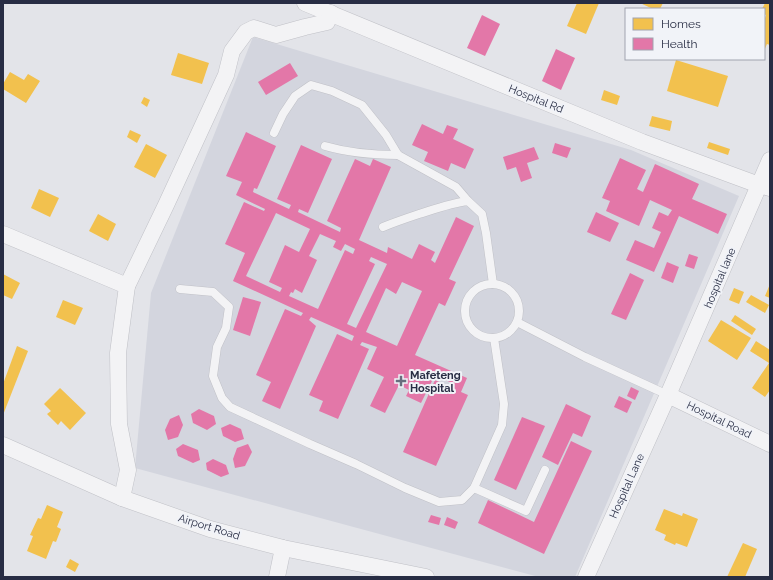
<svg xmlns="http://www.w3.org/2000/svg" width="773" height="580" viewBox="0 0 773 580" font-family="Raleway,sans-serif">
  <rect width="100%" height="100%" fill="#e3e4e9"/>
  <path fill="#d3d5de" d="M253,37L631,150L739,196L575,577H539L135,468L151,293Z"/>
  <g fill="#f2c14e">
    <path d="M577,3H599L586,34L567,26Z"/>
    <path d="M640,3H663L660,9H653Z"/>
    <path d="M765,3L770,4V45L767,44L764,51V21L766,15L764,14V9H762Z"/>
    <path d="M178,53L209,63L202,84L171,75Z"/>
    <path d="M676,60L728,76L718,107L667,91Z"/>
    <path d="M10,72L24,80L28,74L40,81L26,103L3,89V84Z"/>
    <path d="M604,90L620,96L617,105L601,100Z"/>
    <path d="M144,97L150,100L147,107L141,103Z"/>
    <path d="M652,116L672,121L670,131L649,126Z"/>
    <path d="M130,130L141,135L137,143L127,137Z"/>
    <path d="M709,142L730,149L728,155L707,148Z"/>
    <path d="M146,144L167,155L155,178L134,167Z"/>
    <path d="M39,189L59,198L50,217L31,208Z"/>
    <path d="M98,214L116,224L108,241L89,231Z"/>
    <path d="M3,274L20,283L12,299L3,295Z"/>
    <path d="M770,284V298L765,296Z"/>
    <path d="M734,288L744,292L739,304L729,300Z"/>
    <path d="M751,295L769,305L765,313L746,302Z"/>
    <path d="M63,300L83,308L75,325L56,317Z"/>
    <path d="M735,315L756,329L752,335L731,321Z"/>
    <path d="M721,320L751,338L737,360L708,341Z"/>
    <path d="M756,341L770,350V390L765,397L752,388L769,363L750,351Z"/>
    <path d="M17,346L28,351L3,415V384Z"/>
    <path d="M60,388L86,413L70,430L61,421L58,425L47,414L51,411L44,404Z"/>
    <path d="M47,505L63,512L57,527L61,529L56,542L53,541L46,559L27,551L33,536L30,535L38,518L41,519Z"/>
    <path d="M664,509L682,516L683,513L698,519L687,547L676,543L675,545L664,540L666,535L655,530Z"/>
    <path d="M743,543L757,549L745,577H727Z"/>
    <path d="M70,559L79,564L75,572L66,567Z"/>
  </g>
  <g fill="#e377a8" fill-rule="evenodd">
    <path d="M482,15L500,24L485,56L467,48Z"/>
    <path d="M556,49L575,58L561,90L542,81Z"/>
    <path d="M290,63L298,76L266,95L258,82Z"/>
    <path d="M422,124L443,134L447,125L458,129L453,139L474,149L465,169L451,163L448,171L424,161L428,152L412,145Z"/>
    <path d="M246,132L276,146L257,189L254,188L253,192L289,209L291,205L277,199L301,145L332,159L308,213L299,209L298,212L340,232L341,228L327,221L355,159L370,166L373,159L391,167L359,240L387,253L388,247L412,259L419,244L435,252L431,260L435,263L456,217L474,226L449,279L456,282L445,306L439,303L415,355L467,378L461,392L468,395L436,466L403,452L435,380L452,388L454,384L435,375L421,403L406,396L409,390L399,385L385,413L370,406L384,377L367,369L377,347L362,342L360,345L369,349L338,419L319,411L323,401L309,395L337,334L352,341L354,336L311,317L309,320L316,326L280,409L262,401L271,382L256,375L285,309L301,316L303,313L233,281L245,253L225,244L244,202L264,211L265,209L236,195L242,182L226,176ZM276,213L310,229L299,252L285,245L269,282L282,288L280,292L246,276ZM320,234L336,241L333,247L341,251L345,244L355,249L353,254L345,250L318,309L289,296L291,292L293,293L295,289L302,293L317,260L309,256ZM371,257L387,264L356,328L347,324L375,264L369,261ZM402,282L422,291L397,346L366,332L386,288L396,294Z"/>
    <path d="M555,143L571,148L567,158L552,153Z"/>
    <path d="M534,147L539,159L527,163L532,178L521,182L516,167L507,170L503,157Z"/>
    <path d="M620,158L646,170L637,189L643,192L655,164L699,184L692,199L727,214L718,234L679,216L654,272L626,260L635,240L654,248L661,232L652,228L659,212L668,216L672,210L650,200L639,226L606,211L610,201L602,198Z"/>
    <path d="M596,212L619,223L610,242L587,232Z"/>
    <path d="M689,254L698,257L694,269L685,266Z"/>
    <path d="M667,262L679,267L673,283L661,278Z"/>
    <path d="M630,273L644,280L626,320L611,314Z"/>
    <path d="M243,297L261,302L250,336L233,330Z"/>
    <path d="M631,387L639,391L635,400L627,396Z"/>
    <path d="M619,396L632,402L627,413L614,407Z"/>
    <path d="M566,404L591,416L582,437L573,433L558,465L542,457Z"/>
    <path d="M199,409L214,416L216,424L207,430L193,423L191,414Z"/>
    <path d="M179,415L183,425L178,437L168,440L165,430L170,419Z"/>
    <path d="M522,417L545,426L516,490L494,480Z"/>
    <path d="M230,424L241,429L244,439L235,442L223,436L221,428Z"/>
    <path d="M571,441L592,451L544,554L478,523L488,500L534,522Z"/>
    <path d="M183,444L198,450L200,460L193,463L178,456L176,449Z"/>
    <path d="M248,444L252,452L245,466L235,468L233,459L237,448Z"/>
    <path d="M213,459L226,465L229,474L221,477L207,470L206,463Z"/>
    <path d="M431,515L441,518L439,525L428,522Z"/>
    <path d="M447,517L458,522L455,529L444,525Z"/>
  </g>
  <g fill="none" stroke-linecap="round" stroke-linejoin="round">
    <defs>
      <g id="lane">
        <path d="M274,133L283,114L295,96L311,85L332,91L362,105L386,135L398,155L456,187L468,201"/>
        <path d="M325,146C349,153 374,155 398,155"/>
        <path d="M383,227C395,222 407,218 419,214C435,209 451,203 468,201L482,214L486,233L493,284"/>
        <circle cx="492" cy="311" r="27"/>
        <path d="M180,289L213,292L229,307L226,328L217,347L213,376L222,398L230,407L310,444L356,464L405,488L439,502L462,500L474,488L502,425L504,404L494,338"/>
        <path d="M517,322L585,357L668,395"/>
        <path d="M474,488L526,511L545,470"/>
      </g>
      <g id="street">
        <path d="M305,3L642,142L759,185L770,188"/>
        <path d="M3,234L127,286L118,353L119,424L128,470L122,498"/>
        <path d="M127,286L166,205L226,75L232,51L246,32L254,28L276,35L305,27L327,22L331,13"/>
        <path d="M668,395L770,444"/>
        <path d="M3,445L122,498L210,529L283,548L426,577"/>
        <path d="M277,577L283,548"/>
        <path d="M586,577L668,395L770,160"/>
      </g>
    </defs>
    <use href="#lane" stroke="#c0c1c7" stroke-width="9"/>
    <use href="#street" stroke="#c0c1c7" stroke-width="17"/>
    <use href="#lane" stroke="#f3f3f5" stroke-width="8"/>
    <use href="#street" stroke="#f3f3f5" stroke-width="16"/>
  </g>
  <path fill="#696d7e" stroke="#f1f3f8" stroke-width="1.5" d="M399 375h4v4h4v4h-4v4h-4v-4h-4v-4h4z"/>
  <g text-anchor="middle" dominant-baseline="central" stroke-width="4" stroke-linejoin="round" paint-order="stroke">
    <g font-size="11" fill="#282d44" stroke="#f1f3f8">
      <text transform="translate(536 99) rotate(22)">Hospital Rd</text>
      <text transform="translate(720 278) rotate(-67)">hospital lane</text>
      <text transform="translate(719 420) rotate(26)">Hospital Road</text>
      <text transform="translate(627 486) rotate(-66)">Hospital Lane</text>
      <text transform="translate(209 527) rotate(17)">Airport Road</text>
    </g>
    <g font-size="11" font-weight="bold" fill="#282d44" stroke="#f1f3f8" text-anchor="start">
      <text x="410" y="375">Mafeteng<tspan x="410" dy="13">Hospital</tspan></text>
    </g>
  </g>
  <rect width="773" height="580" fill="none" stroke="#282d44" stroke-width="8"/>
  <rect x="625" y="8" width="140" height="52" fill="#f1f3f8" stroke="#a1a4b0"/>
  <rect x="633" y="18" width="20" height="12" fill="#f2c14e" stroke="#a1a4b0"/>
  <text x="661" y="28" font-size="12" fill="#282d44">Homes</text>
  <rect x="633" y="38" width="20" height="12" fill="#e377a8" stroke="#a1a4b0"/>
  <text x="661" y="48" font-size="12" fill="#282d44">Health</text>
</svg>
